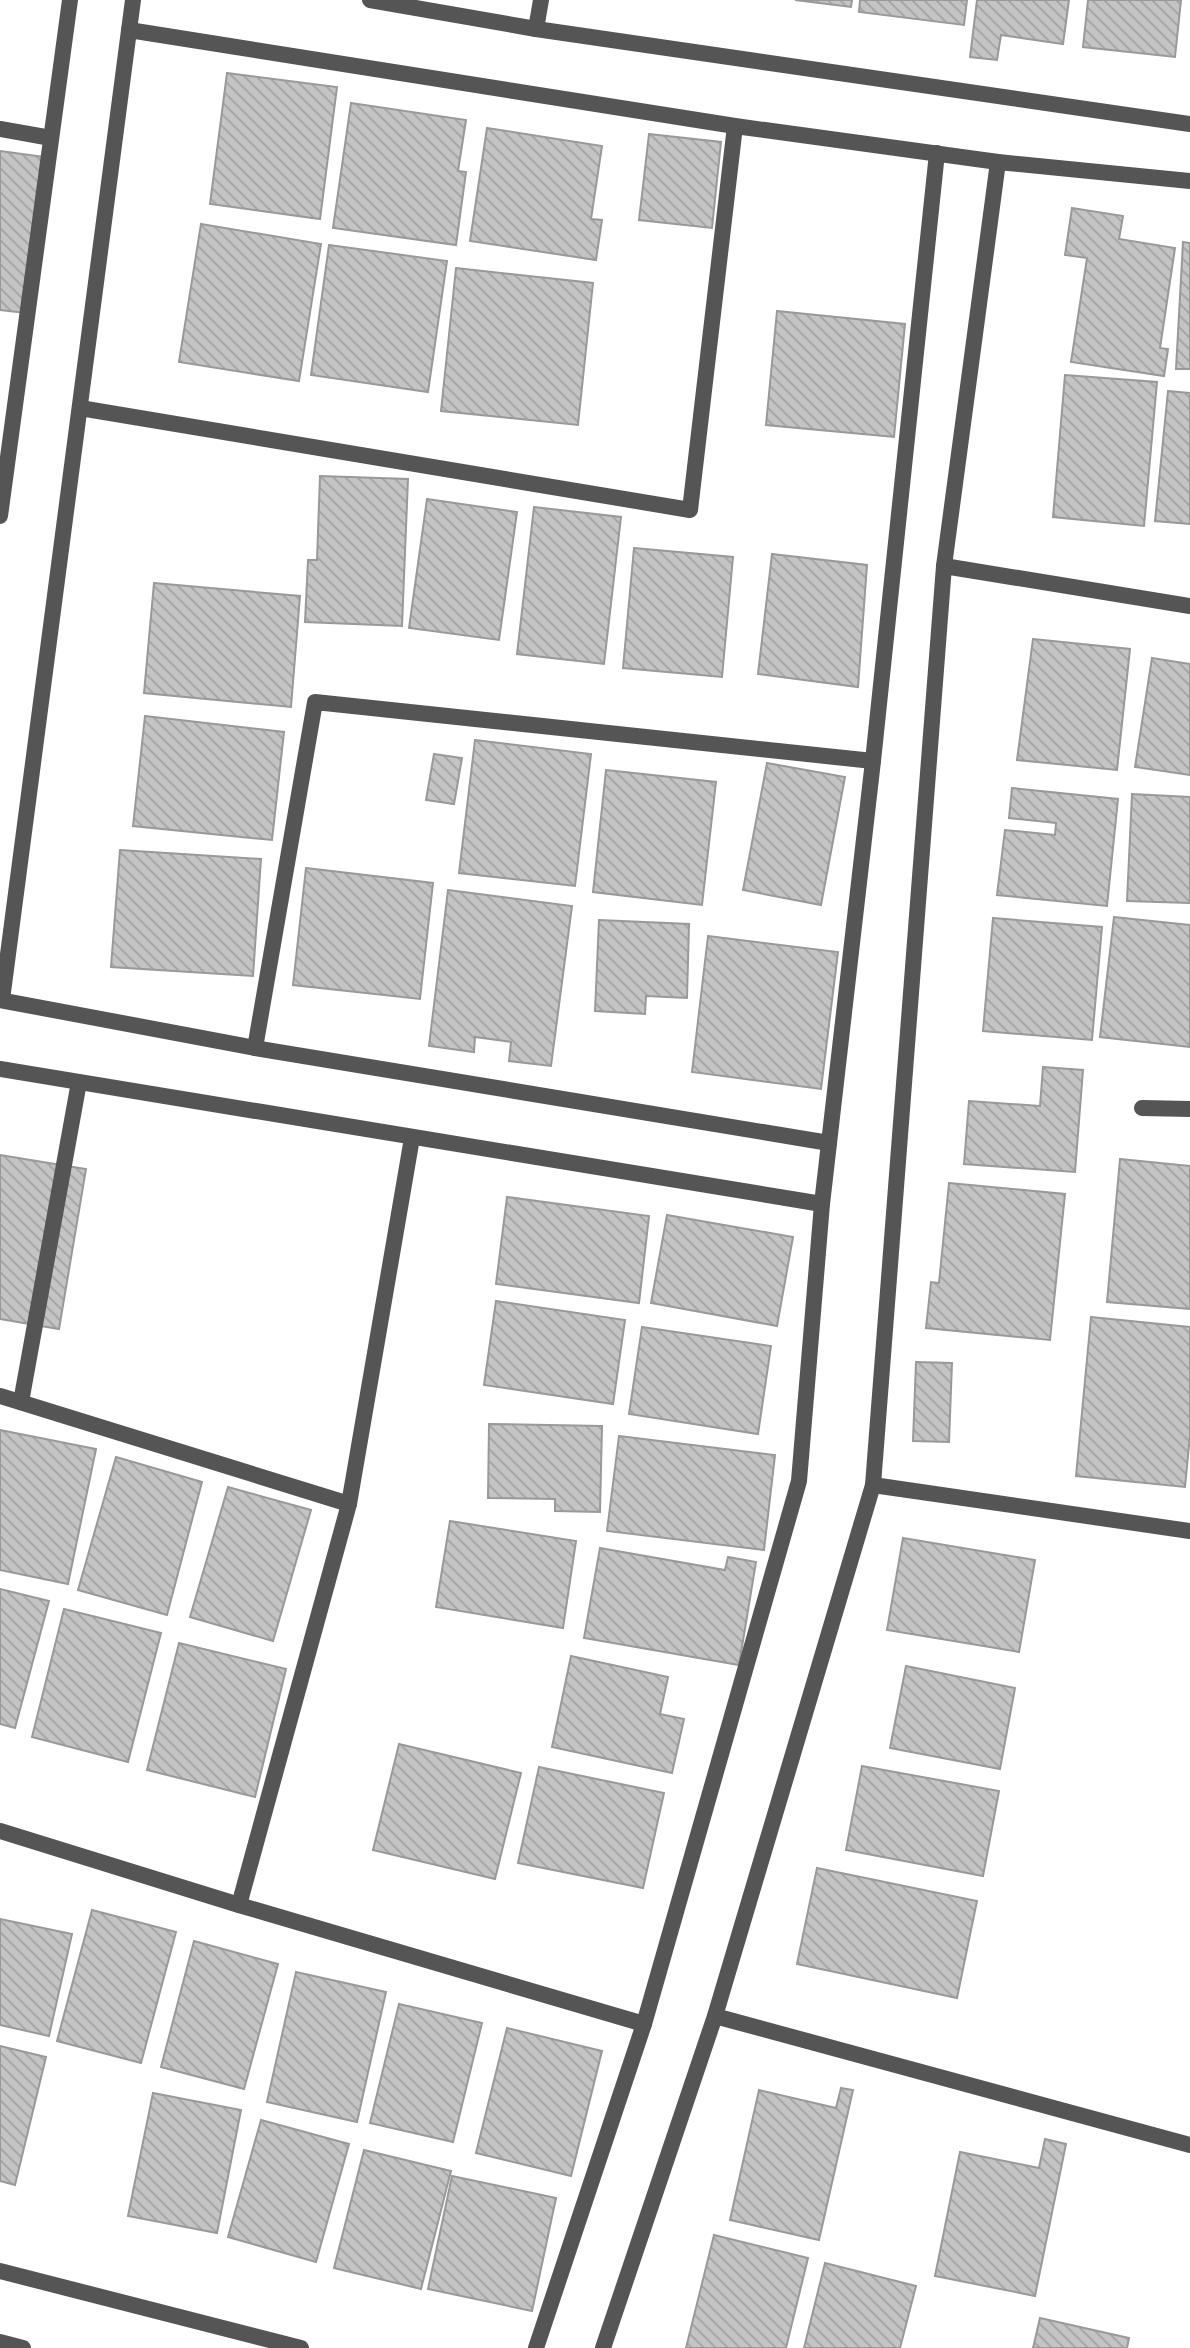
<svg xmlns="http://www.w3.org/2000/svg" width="1190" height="2348" viewBox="0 0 1190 2348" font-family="'Golos Text',sans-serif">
  <defs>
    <pattern id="building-back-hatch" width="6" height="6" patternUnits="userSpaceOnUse" patternTransform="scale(2)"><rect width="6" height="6" fill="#c4c4c4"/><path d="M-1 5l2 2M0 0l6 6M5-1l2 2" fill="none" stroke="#a7a7a7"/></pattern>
  </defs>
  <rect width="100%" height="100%" fill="#fff"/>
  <g fill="url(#building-back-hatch)" stroke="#999" stroke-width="2">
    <path d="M795,0H852L851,7Z"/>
    <path d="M860,0H967L964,25L859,12Z"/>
    <path d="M977,0H1069L1063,44L1001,35L997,60L970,57Z"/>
    <path d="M1088,0H1181L1175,57L1083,47Z"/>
    <path d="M227,73L337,87L320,219L210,204Z"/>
    <path d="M351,103L466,120L458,171L466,172L456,245L333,228Z"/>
    <path d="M487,128L602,146L591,219L602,220L596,260L470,241Z"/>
    <path d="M649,134L721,142L712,228L639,220Z"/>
    <path d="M0,151L45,157L25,313L0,310Z"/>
    <path d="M1072,208L1123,216L1119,239L1175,248L1160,348L1168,349L1164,376L1071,362L1087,258L1065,255Z"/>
    <path d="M201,224L321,244L299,381L179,362Z"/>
    <path d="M1183,242L1190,243V369H1176Z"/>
    <path d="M329,245L447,261L428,392L311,375Z"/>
    <path d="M456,268L593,283L578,425L441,411Z"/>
    <path d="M777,311L905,324L894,437L766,425Z"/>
    <path d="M1065,375L1157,382L1144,526L1053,517Z"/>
    <path d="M1168,391L1190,393V524L1155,521Z"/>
    <path d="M320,476L408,479L402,626L305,622L308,560H317Z"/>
    <path d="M427,499L517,512L499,640L409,628Z"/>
    <path d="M534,507L621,517L604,664L517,654Z"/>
    <path d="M634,548L733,557L722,677L623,668Z"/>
    <path d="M772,554L867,565L858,687L758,674Z"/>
    <path d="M154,583L300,596L291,707L144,693Z"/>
    <path d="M1033,639L1130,649L1117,770L1017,760Z"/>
    <path d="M1152,658L1190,664V775L1135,767Z"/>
    <path d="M145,716L284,732L272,840L133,826Z"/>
    <path d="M475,740L591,754L575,886L459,873Z"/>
    <path d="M434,754L462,758L454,804L426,800Z"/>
    <path d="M767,763L845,777L821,905L743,890Z"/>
    <path d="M606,770L716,782L702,905L593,892Z"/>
    <path d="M1012,788L1118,799L1107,906L997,895L1005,830L1055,835L1056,823L1009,818Z"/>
    <path d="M1132,794L1190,797V903L1127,901Z"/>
    <path d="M120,850L261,859L253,976L111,967Z"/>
    <path d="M306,868L433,883L420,999L293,985Z"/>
    <path d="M448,890L572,906L551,1066L509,1061L511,1042L475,1037L474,1052L429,1046Z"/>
    <path d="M1114,917L1190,925V1047L1100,1037Z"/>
    <path d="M993,918L1102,927L1092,1040L983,1031Z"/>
    <path d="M599,920L689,924L687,998L646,996L645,1014L595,1011Z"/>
    <path d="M708,936L838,952L821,1089L692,1072Z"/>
    <path d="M1043,1067L1083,1070L1075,1172L964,1164L969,1101L1040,1106Z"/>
    <path d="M0,1155L86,1169L59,1329L0,1319Z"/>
    <path d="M1120,1159L1190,1166V1309L1107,1302Z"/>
    <path d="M949,1183L1065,1194L1050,1340L926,1328L931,1282L939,1283Z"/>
    <path d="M507,1197L649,1216L639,1303L496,1284Z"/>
    <path d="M667,1215L793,1237L777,1326L651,1303Z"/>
    <path d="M496,1301L625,1320L613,1404L484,1385Z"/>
    <path d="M1091,1317L1190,1327V1435L1185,1487L1076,1476Z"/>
    <path d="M642,1327L771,1346L758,1434L629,1414Z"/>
    <path d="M916,1362L952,1363L949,1442L913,1441Z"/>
    <path d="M489,1424L602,1426L600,1512L555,1511V1499L488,1498Z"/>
    <path d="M0,1430L96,1449L68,1584L0,1570Z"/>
    <path d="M619,1436L775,1455L764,1550L607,1531Z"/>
    <path d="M116,1457L202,1482L167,1615L78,1590Z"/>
    <path d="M228,1487L311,1510L273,1641L190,1617Z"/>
    <path d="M450,1521L576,1541L563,1628L436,1607Z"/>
    <path d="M903,1538L1035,1560L1019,1652L887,1630Z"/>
    <path d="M600,1548L725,1570L728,1557L756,1562L739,1665L584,1638Z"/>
    <path d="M0,1589L49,1601L15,1728L0,1724Z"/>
    <path d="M64,1609L161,1633L128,1762L32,1737Z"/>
    <path d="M179,1643L286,1669L255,1797L147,1770Z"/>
    <path d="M571,1656L668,1677L660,1714L684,1719L672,1773L552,1747Z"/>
    <path d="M906,1666L1015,1688L1000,1769L890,1748Z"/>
    <path d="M399,1744L521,1773L495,1879L373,1850Z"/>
    <path d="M862,1766L999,1791L983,1876L846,1850Z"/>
    <path d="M539,1767L664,1793L643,1888L518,1863Z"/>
    <path d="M817,1868L977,1901L957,1998L797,1964Z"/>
    <path d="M92,1910L176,1932L141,2063L57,2041Z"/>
    <path d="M0,1919L72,1934L49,2036L0,2025Z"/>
    <path d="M194,1941L278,1964L244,2089L161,2067Z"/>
    <path d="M296,1972L386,1992L357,2122L267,2102Z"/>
    <path d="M399,2004L482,2023L453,2142L370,2123Z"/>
    <path d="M507,2028L602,2051L571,2176L476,2153Z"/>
    <path d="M0,2046L46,2057L15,2185L0,2181Z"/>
    <path d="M841,2088L853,2090L819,2240L730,2220L759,2090L836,2108Z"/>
    <path d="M153,2093L241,2110L217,2233L128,2216Z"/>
    <path d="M261,2120L349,2144L316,2262L228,2237Z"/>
    <path d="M1045,2139L1066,2144L1035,2296L935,2276L960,2152L1039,2168Z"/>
    <path d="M364,2150L451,2171L421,2289L334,2268Z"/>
    <path d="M452,2176L556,2198L532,2311L428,2289Z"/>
    <path d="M714,2235L808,2258L786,2348H686Z"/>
    <path d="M825,2263L916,2286L900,2348H804Z"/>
    <path d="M1040,2318L1129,2338L1127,2348H1033Z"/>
  </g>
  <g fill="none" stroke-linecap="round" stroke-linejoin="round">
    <g stroke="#555" stroke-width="16">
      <path d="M370,0L536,29L1190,124"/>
      <path d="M536,29L541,0"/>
      <path d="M129,30L735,126L998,162L1190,181"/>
      <path d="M0,129L51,138"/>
      <path d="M80,408L690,510L735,126"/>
      <path d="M0,516L70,0"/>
      <path d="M944,566L1190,606"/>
      <path d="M0,1000L255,1048L829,1143"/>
      <path d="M2,1000L133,0"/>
      <path d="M255,1048L315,702L873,761"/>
      <path d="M0,1069L822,1204"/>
      <path d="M1142,1108L1190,1109"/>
      <path d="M0,1396L349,1504"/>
      <path d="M21,1402L79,1082"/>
      <path d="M873,1485L1190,1531"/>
      <path d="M0,1831L239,1905L644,2024"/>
      <path d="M239,1905L349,1504L412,1138"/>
      <path d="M715,2016L1190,2145"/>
      <path d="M0,2271L301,2348"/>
      <path d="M0,2342L23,2348"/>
      <path d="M536,2348L644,2024L799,1481L822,1204L873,761L937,153"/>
      <path d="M603,2348L715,2016L873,1485L944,566L998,162"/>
    </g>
  </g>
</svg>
